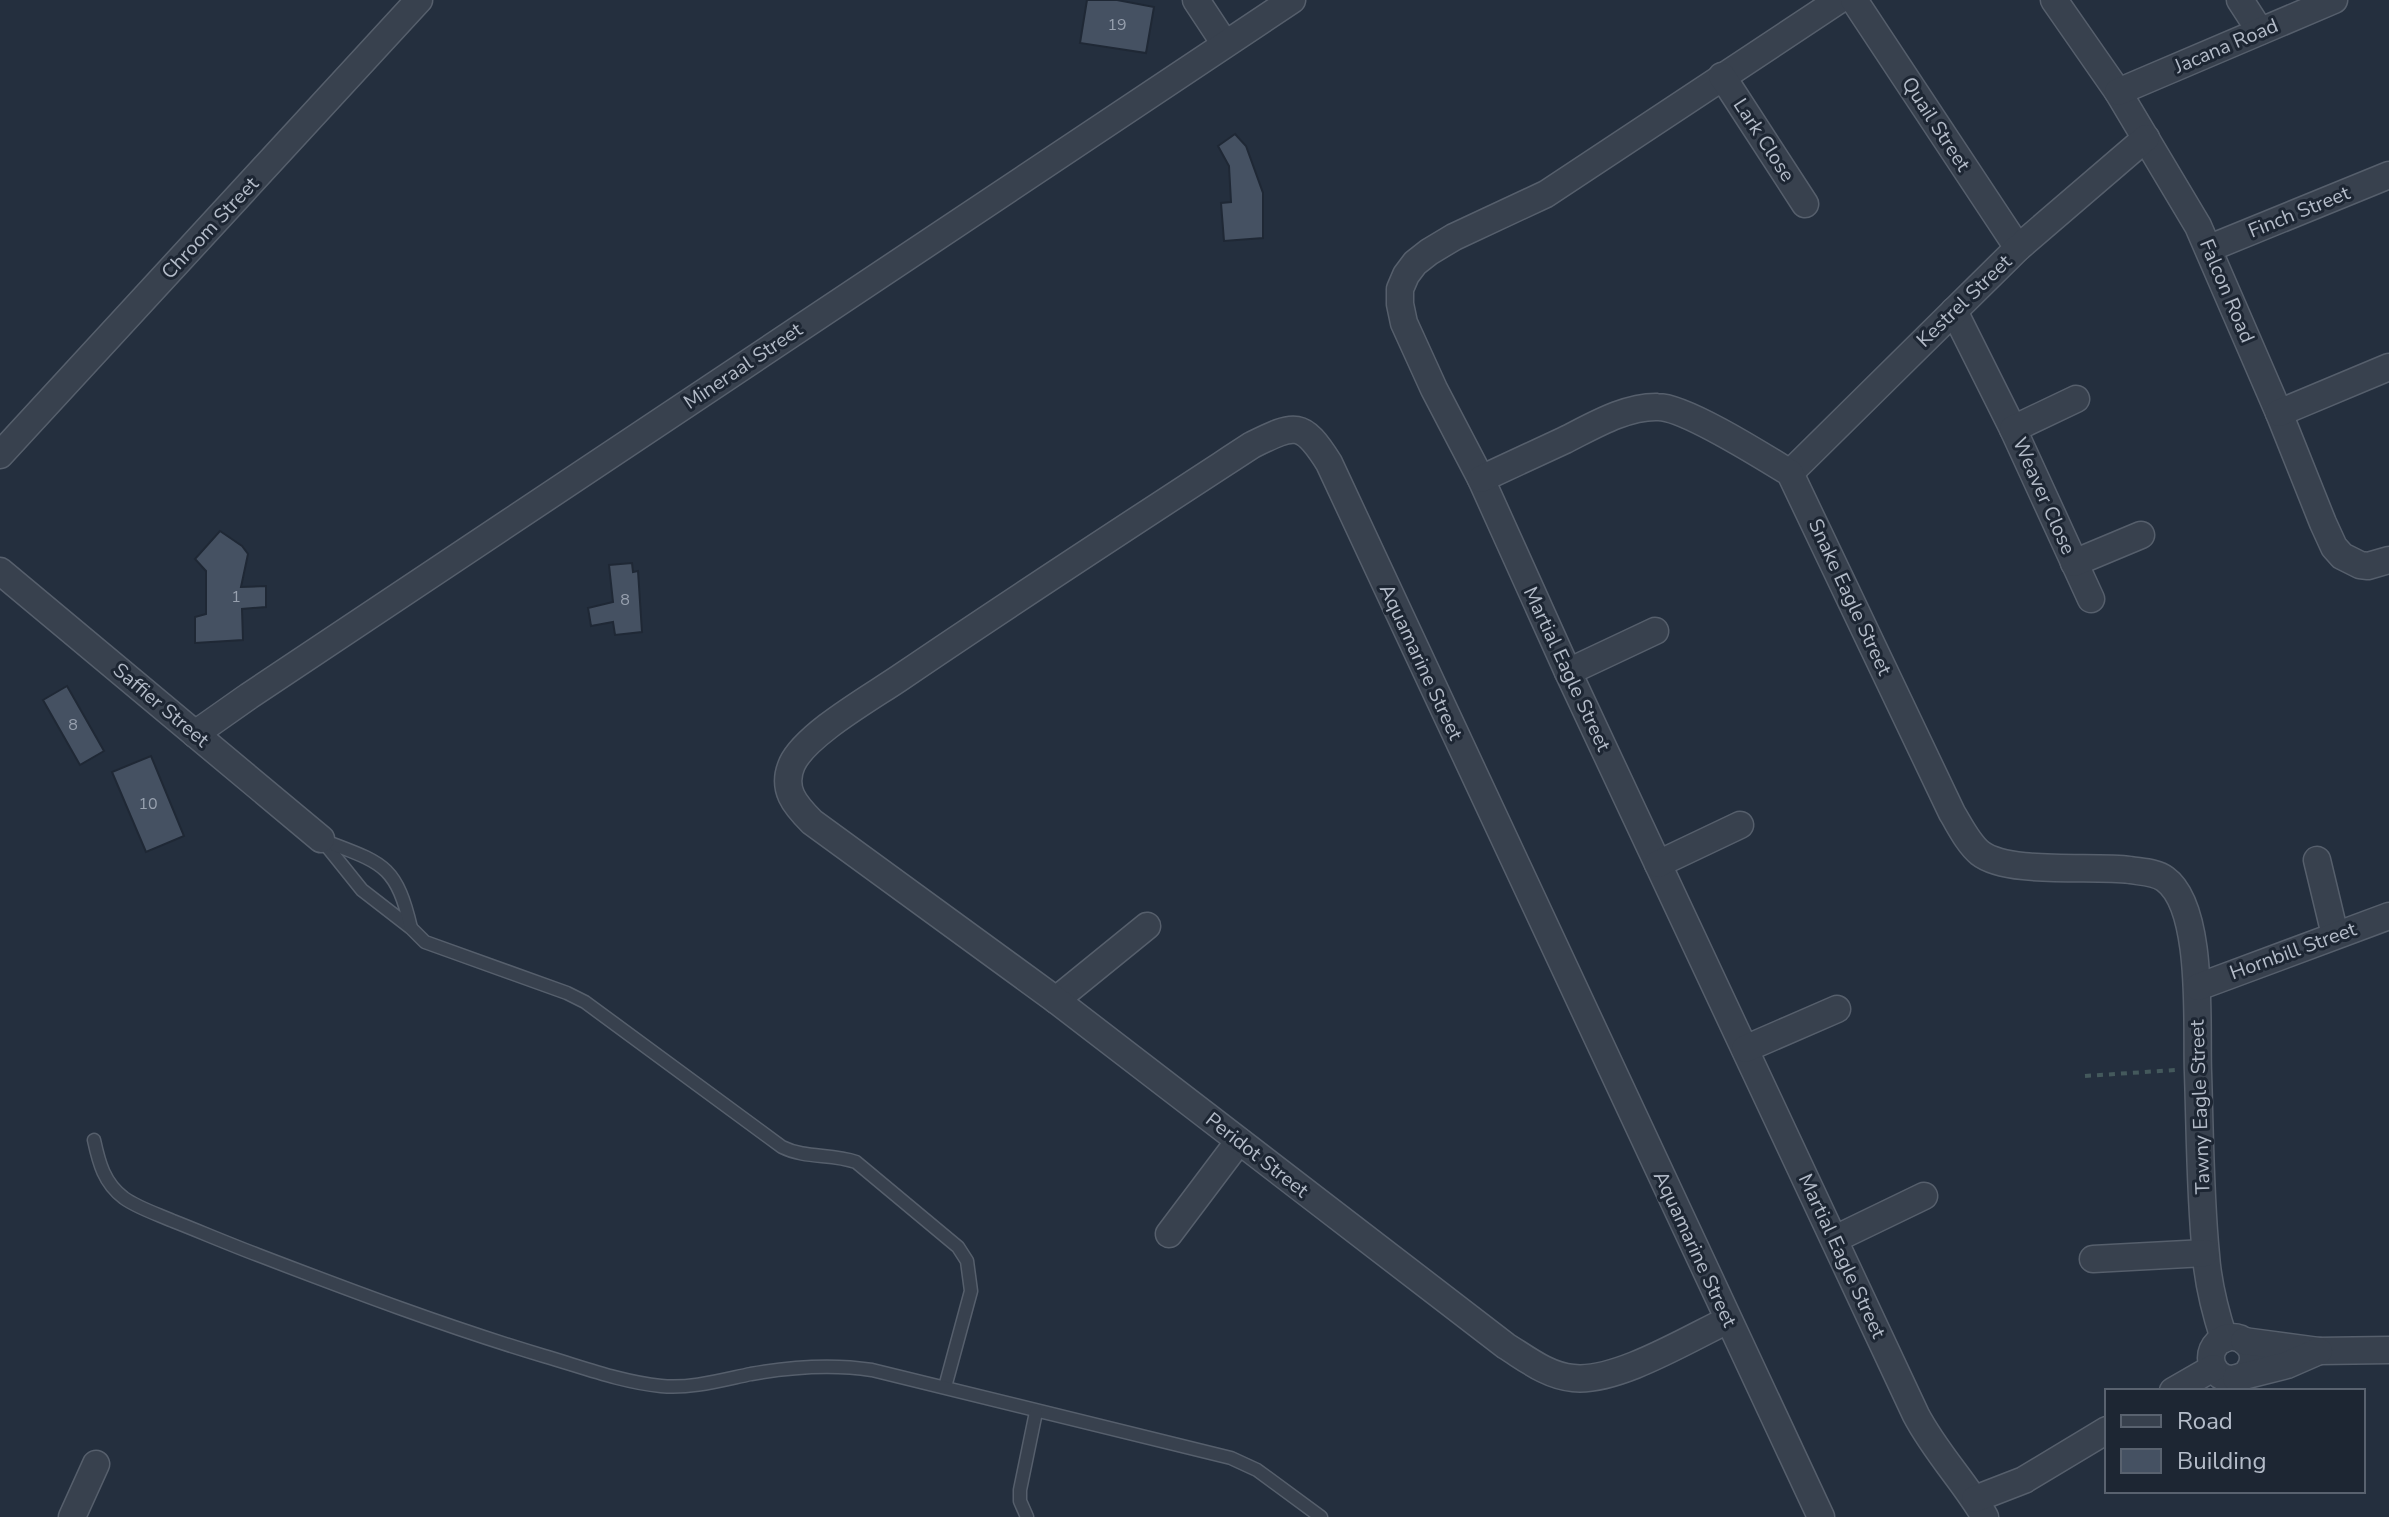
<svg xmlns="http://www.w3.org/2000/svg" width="2389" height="1517" viewBox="0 0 2389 1517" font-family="'Nunito Sans',sans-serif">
  <rect width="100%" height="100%" fill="#242f3e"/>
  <g fill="#455162" stroke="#1f2835" stroke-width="2">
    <path d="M1087,0H1117L1154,7L1146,53L1080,43Z"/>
    <path d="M1235,134L1246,146L1263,193V238L1224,241L1221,203L1231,202L1229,166L1218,146Z"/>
    <path d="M220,531L242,546L248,554L241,587L266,586V607L242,609L243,640L195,643V617L206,614V571L195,559Z"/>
    <path d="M632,563L633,572L638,571L642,632L615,635L613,622L591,626L588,608L613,602L609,565Z"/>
    <path d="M67,686L104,751L80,765L43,700Z"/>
    <path d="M151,756L184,836L146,852L112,772Z"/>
  </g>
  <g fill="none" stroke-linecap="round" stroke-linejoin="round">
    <defs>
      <g id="lane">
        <path d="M321,839L362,890L411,928L425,942L567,993L585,1002L782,1147C806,1159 831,1153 856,1162L958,1247L967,1261L971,1291L945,1387"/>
        <path d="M325,841C382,863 396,864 411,928"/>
        <path d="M94,1140C99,1163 104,1183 124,1198C138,1208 157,1214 173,1221C201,1232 229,1244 258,1255C352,1291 447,1327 544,1356C582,1367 621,1382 661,1386C691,1389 722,1380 751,1374C790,1367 833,1364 872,1370L1231,1458L1257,1470L1321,1517"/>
        <path d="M1027,1517L1020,1501V1490L1036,1412"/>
      </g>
      <g id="street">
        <path d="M1196,0L1225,44"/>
        <path d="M1839,0L1546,194L1454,237L1429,252L1415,263L1406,275L1400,289V304L1404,323L1434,389L1481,479L1568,672L1916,1415C1936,1453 1964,1481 1985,1517"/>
        <path d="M1854,0L2018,248"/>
        <path d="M2054,0L2118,92L2198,226L2279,413L2323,523L2334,547L2342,556L2360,565L2368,566L2389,560"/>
        <path d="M2240,0L2260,31"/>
        <path d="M1722,76L1805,204"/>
        <path d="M2118,92L2334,0"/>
        <path d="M2210,248L2389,175"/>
        <path d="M1954,311L2013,429L2091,599"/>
        <path d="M2279,413L2389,367"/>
        <path d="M2013,429L2076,399"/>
        <path d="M0,455L419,0"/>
        <path d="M1790,473L2018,248L2146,138"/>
        <path d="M1481,479C1509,466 1537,453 1565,440C1593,426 1626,406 1658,407C1685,407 1764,457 1790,473L1952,813C1960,826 1968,843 1980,853C2008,875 2093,865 2130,870C2141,872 2156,872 2165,879C2205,908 2196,1027 2198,1073C2200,1133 2200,1195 2206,1255C2208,1284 2215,1311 2224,1339"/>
        <path d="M2074,563L2141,535"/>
        <path d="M0,571L321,839"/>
        <path d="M1568,672L1655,631"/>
        <path d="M195,734L249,696L1292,0"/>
        <path d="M2317,860L2335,935"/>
        <path d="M1658,864L1740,825"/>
        <path d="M2198,987L2389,916"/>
        <path d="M1056,1000L1147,926"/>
        <path d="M1745,1049L1837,1009"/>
        <path d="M1169,1234L1239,1141"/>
        <path d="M1835,1239L1924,1196"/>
        <path d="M2093,1259L2205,1253"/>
        <path d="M1728,1320C1688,1339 1616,1383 1573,1378C1548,1376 1527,1359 1506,1346L1056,1000L812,822C795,805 781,789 792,764C806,734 872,697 901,677C1017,598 1134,522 1252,445C1295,424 1302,420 1329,463L1821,1517"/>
        <circle cx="2232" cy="1358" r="21"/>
        <path d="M2244,1341L2319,1351L2389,1350"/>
        <path d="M2236,1378L2287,1365L2319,1351"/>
        <path d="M2173,1391L2213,1368"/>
        <path d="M1975,1499L2024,1480L2107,1430"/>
        <path d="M72,1517L96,1464"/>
      </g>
    </defs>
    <use href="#lane" stroke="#565f6c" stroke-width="15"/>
    <use href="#street" stroke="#565f6c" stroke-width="29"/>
    <path stroke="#44595c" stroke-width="4" stroke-dasharray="6 6" stroke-linecap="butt" d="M2085,1076L2175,1070"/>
    <use href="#lane" stroke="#38414e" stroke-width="12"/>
    <use href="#street" stroke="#38414e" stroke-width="26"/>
  </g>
  <g text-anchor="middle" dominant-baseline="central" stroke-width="6" stroke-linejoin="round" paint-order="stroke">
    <g font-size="16" fill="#98a1af">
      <text x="1117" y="25">19</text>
      <text x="236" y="597">1</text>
      <text x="625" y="600">8</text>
      <text x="73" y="725">8</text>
      <text x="148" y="804">10</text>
    </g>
    <g font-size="20" fill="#b4bcc9" stroke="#1d2633">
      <text transform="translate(2226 46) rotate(-23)">Jacana Road</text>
      <text transform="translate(1936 124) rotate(57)">Quail Street</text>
      <text transform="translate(1764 140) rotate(57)">Lark Close</text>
      <text transform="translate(2299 212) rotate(-22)">Finch Street</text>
      <text transform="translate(210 228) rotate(-47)">Chroom Street</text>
      <text transform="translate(2227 291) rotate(67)">Falcon Road</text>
      <text transform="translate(1964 301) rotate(-44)">Kestrel Street</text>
      <text transform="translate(743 366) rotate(-34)">Mineraal Street</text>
      <text transform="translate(2044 496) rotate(66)">Weaver Close</text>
      <text transform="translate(1850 597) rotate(65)">Snake Eagle Street</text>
      <text transform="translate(1421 662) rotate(65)">Aquamarine Street</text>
      <text transform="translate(1567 669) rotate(65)">Martial Eagle Street</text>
      <text transform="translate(161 705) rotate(40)">Saffier Street</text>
      <text transform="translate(2293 951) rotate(-20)">Hornbill Street</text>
      <text transform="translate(2200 1107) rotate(-92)">Tawny Eagle Street</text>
      <text transform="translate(1257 1155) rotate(38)">Peridot Street</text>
      <text transform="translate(1695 1249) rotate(65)">Aquamarine Street</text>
      <text transform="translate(1842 1256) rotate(65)">Martial Eagle Street</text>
    </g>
  </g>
  <rect x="2105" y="1389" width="260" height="104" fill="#1d2633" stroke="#59626f" stroke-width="2"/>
  <rect x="2121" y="1415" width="40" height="12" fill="#38414e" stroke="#59626f" stroke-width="2"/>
  <text x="2177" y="1429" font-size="24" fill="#b4bcc9">Road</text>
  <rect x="2121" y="1449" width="40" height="24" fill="#455162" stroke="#59626f" stroke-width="2"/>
  <text x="2177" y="1469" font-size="24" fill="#b4bcc9">Building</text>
</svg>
